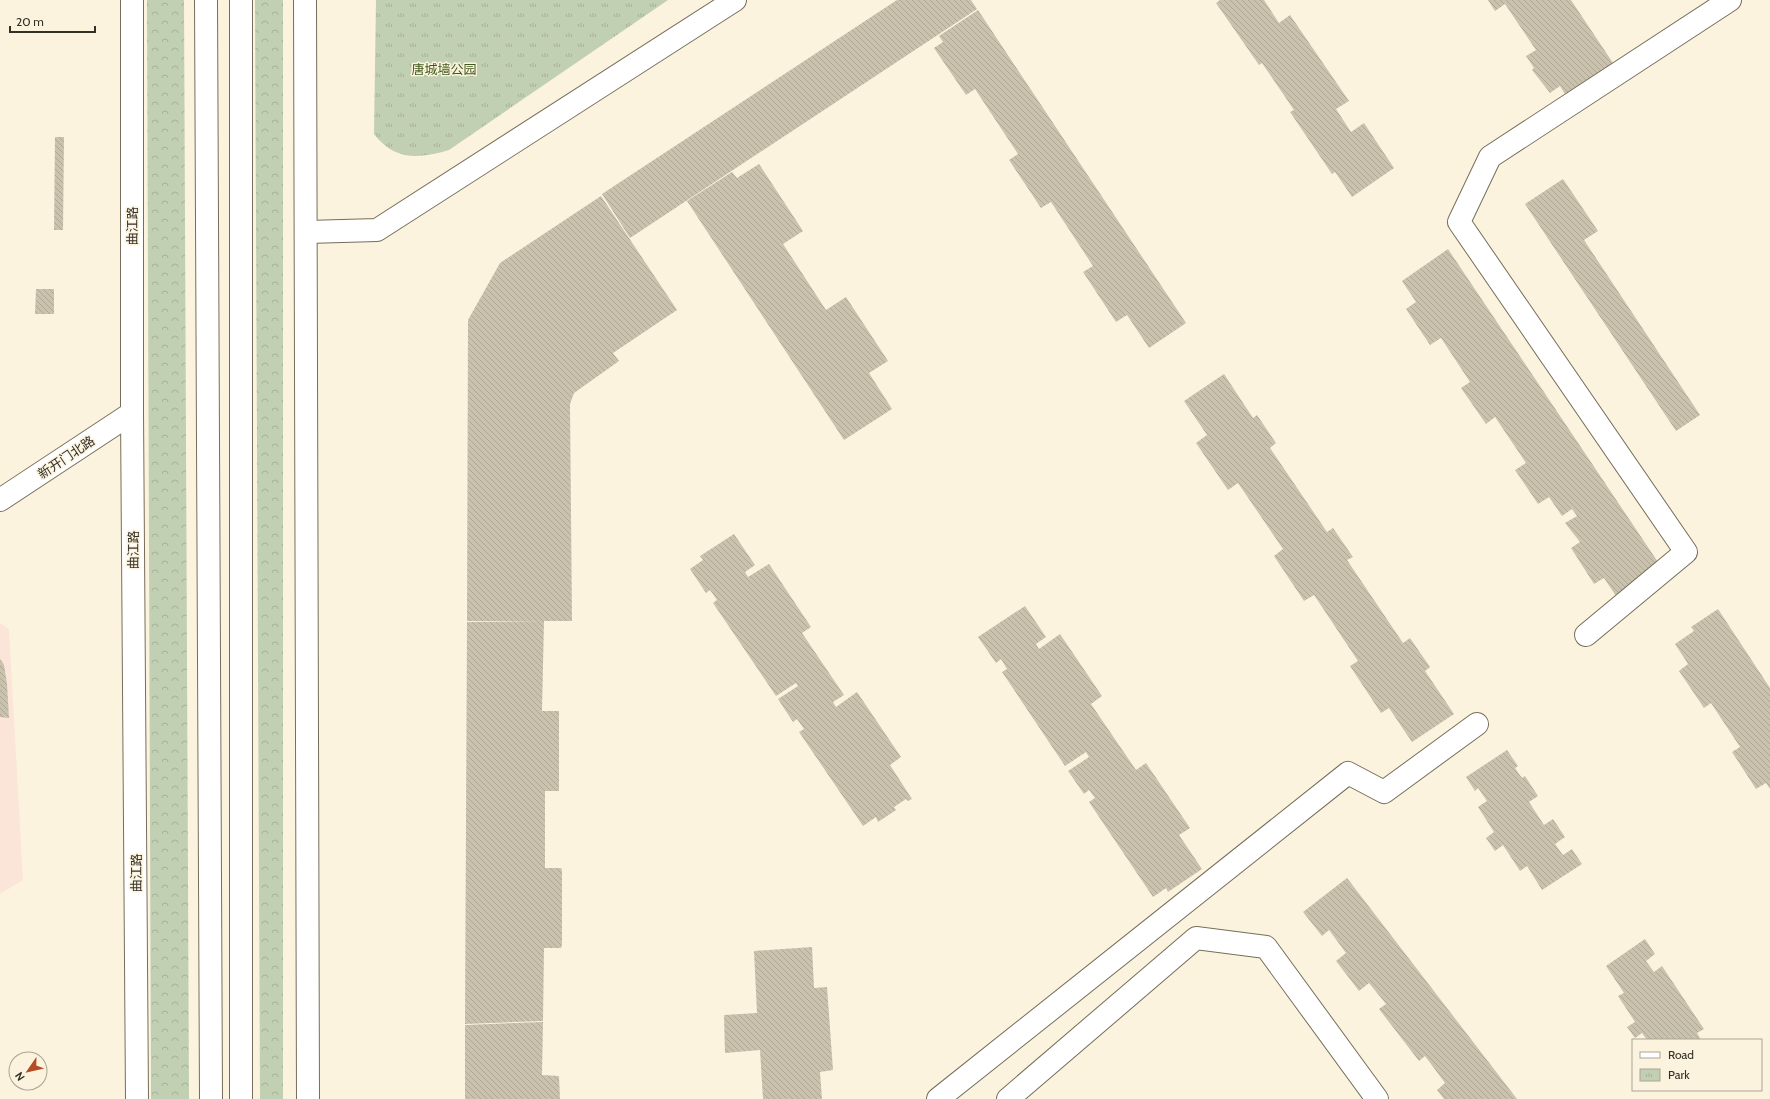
<svg xmlns="http://www.w3.org/2000/svg" width="1770" height="1099" viewBox="0 0 1770 1099" font-family="Cabin,'Noto Sans SC',sans-serif">
  <defs>
    <pattern id="forest-crowns" width="20" height="18" patternUnits="userSpaceOnUse"><rect width="20" height="18" fill="#c1cfb2"/><path d="M2 6a3 3 0 1 1 6 0M12 15a3 3 0 1 1 6 0" fill="none" stroke="#a6b299"/></pattern>
    <pattern id="park-tufts" width="24" height="20" patternUnits="userSpaceOnUse"><rect width="24" height="20" fill="#c1cfb2"/><path d="M3 7l-1-3M5 7V3M7 7l1-3M15 17l-1-3M17 17v-4M19 17l1-3" fill="none" stroke="#a6b299"/></pattern>
    <pattern id="building-back-hatch" width="6" height="6" patternUnits="userSpaceOnUse"><rect width="6" height="6" fill="#cac2ad"/><path d="M-1 5l2 2M0 0l6 6M5-1l2 2" fill="none" stroke="#aea795"/></pattern>
  </defs>
  <rect width="100%" height="100%" fill="#fcf3de"/>
  <path fill="#fbe5d8" d="M0,623L9,629L23,880L0,894Z"/>
  <g fill="url(#forest-crowns)">
    <path d="M147,0H184L189,1099H151Z"/>
    <path d="M255,0H283V1099H260Z"/>
  </g>
  <path fill="url(#park-tufts)" d="M376,0H668L449,150C419,159 395,161 374,134Z"/>
  <g fill="url(#building-back-hatch)">
    <path d="M897,0H971L977,9L630,238L602,194Z"/>
    <path d="M1220,0H1264L1279,23L1290,15L1349,101L1336,109L1351,132L1364,123L1394,168L1352,197L1335,172L1332,174L1290,112L1294,110L1262,63L1259,65L1216,3Z"/>
    <path d="M1488,0H1571L1621,75L1573,107L1560,86L1550,93L1532,70L1534,68L1526,56L1536,50L1505,4L1495,11Z"/>
    <path d="M978,10L1186,323L1149,348L1127,315L1116,322L1083,272L1093,266L1051,202L1041,208L1009,160L1018,154L975,89L966,95L934,48L943,42L939,36Z"/>
    <path d="M55,137H64L63,230H54Z"/>
    <path d="M759,164L803,231L783,244L826,310L846,297L888,361L869,373L892,409L844,440L687,201L732,172L737,178Z"/>
    <path d="M1563,179L1598,231L1584,240L1700,415L1676,431L1525,204Z"/>
    <path d="M601,196L677,310L613,353L619,361L574,393L570,404L572,621H467L468,320L500,263Z"/>
    <path d="M1448,249L1666,574L1618,599L1604,578L1594,584L1571,548L1580,542L1565,523L1577,516L1572,509L1562,516L1549,497L1538,504L1515,470L1526,463L1495,417L1486,424L1461,388L1470,382L1441,338L1430,345L1406,309L1416,302L1402,281Z"/>
    <path d="M36,289H54V314H35Z"/>
    <path d="M1224,374L1253,418L1257,415L1276,443L1270,448L1327,532L1333,528L1353,557L1347,560L1403,643L1410,638L1430,667L1425,671L1454,714L1412,742L1389,708L1381,713L1350,666L1358,661L1314,595L1304,601L1274,556L1283,549L1238,483L1228,490L1196,443L1207,435L1184,401Z"/>
    <path d="M734,534L755,565L745,572L748,577L769,564L811,627L802,633L844,695L833,702L836,707L857,692L901,757L890,765L912,799L908,801L906,799L894,807L896,810L878,822L876,817L863,826L799,732L804,729L797,719L793,722L778,699L798,686L796,683L776,696L713,603L717,600L710,590L706,593L690,569L703,560L700,556Z"/>
    <path d="M1025,606L1046,637L1036,644L1039,649L1060,634L1102,696L1091,704L1136,770L1146,763L1190,828L1179,835L1202,869L1168,892L1166,888L1153,897L1089,802L1095,798L1089,790L1084,794L1068,771L1089,757L1086,752L1065,766L1002,672L1007,669L1001,659L996,663L978,637Z"/>
    <path d="M1718,609L1770,688V789L1766,783L1756,789L1732,752L1740,747L1711,703L1704,708L1679,671L1688,664L1675,644L1694,631L1691,627Z"/>
    <path d="M544,621L542,711H559V791H545V868H561L562,870V945L561,948H544L543,1021L465,1024L467,622Z"/>
    <path d="M0,659L4,665L7,684L9,718L0,717Z"/>
    <path d="M1507,750L1518,766L1515,768L1522,778L1525,776L1538,796L1529,802L1544,825L1553,819L1565,837L1555,844L1563,855L1572,849L1582,864L1542,890L1527,866L1520,871L1503,845L1495,851L1486,838L1494,832L1478,807L1487,801L1478,788L1475,791L1466,777Z"/>
    <path d="M1347,878L1517,1099H1444L1437,1090L1445,1083L1425,1056L1419,1061L1379,1009L1386,1004L1369,983L1359,991L1336,961L1346,953L1329,930L1322,936L1303,912Z"/>
    <path d="M1645,939L1655,954L1646,961L1654,972L1662,966L1704,1029L1697,1033L1701,1040H1647L1642,1033L1635,1038L1627,1027L1635,1022L1618,996L1624,993L1606,966Z"/>
    <path d="M812,947L814,988L827,987L833,1070L820,1072L822,1099H763L760,1050L725,1053L724,1015L757,1013L754,951Z"/>
    <path d="M543,1022L542,1075L559,1076L560,1099H465V1025Z"/>
  </g>
  <g fill="none" stroke-linecap="round" stroke-linejoin="round">
    <defs>
      <g id="street">
        <path d="M307,232L377,230L735,0"/>
        <path d="M1586,635L1686,552L1459,222L1490,157L1730,0"/>
        <path d="M938,1099L1348,773L1384,792L1477,724"/>
        <path d="M1008,1099L1196,938L1266,947L1377,1099"/>
      </g>
      <g id="secondary">
        <path d="M132,0V413L137,1099"/>
        <path d="M305,0L308,1099"/>
        <path d="M0,500L132,413"/>
      </g>
      <g id="highway">
        <path d="M206,0L211,1099"/>
        <path d="M241,1099V0"/>
      </g>
    </defs>
    <use href="#street" stroke="#766e5c" stroke-width="24"/>
    <use href="#secondary" stroke="#766e5c" stroke-width="24"/>
    <use href="#highway" stroke="#766e5c" stroke-width="24"/>
    <use href="#street" stroke="#fff" stroke-width="22"/>
    <use href="#secondary" stroke="#fff" stroke-width="22"/>
    <use href="#highway" stroke="#fff" stroke-width="22"/>
  </g>
  <g text-anchor="middle" dominant-baseline="central" stroke-width="3" stroke-linejoin="round" paint-order="stroke">
    <g font-size="13" fill="#3f581c" stroke="#fcf3de">
      <text x="444" y="69">唐城墙公园</text>
    </g>
    <g font-size="13" fill="#333028" stroke="#fcf3de">
      <text transform="translate(132 226) rotate(-90)">曲江路</text>
      <text transform="translate(66 457) rotate(-34)">新开门北路</text>
      <text transform="translate(133 550) rotate(-90)">曲江路</text>
      <text transform="translate(136 873) rotate(-90)">曲江路</text>
    </g>
  </g>
  <rect x="1632" y="1039" width="130" height="52" fill="#fcf3de" stroke="#aca595"/>
  <rect x="1640" y="1052" width="20" height="6" fill="#ffffff" stroke="#aca595"/>
  <text x="1668" y="1059" font-size="12" fill="#333028">Road</text>
  <rect x="1640" y="1069" width="20" height="12" fill="url(#park-tufts)" stroke="#aca595"/>
  <text x="1668" y="1079" font-size="12" fill="#333028">Park</text>
  <g transform="translate(28 1071) rotate(236)"><circle r="19" fill="#fcf3de" stroke="#aca595"/>
  <path d="M0-3L7 15L0 10L-7 15Z" fill="#b44c27"/>
  <text y="-6" font-size="11" font-weight="bold" text-anchor="middle" fill="#333028">N</text>
  </g>
  <path d="M10 26v6h85v-6" fill="none" stroke="#333028" stroke-width="2"/>
  <text x="16" y="26" font-size="12" fill="#333028" stroke="#fcf3de" stroke-width="3" paint-order="stroke">20 m</text>
</svg>
